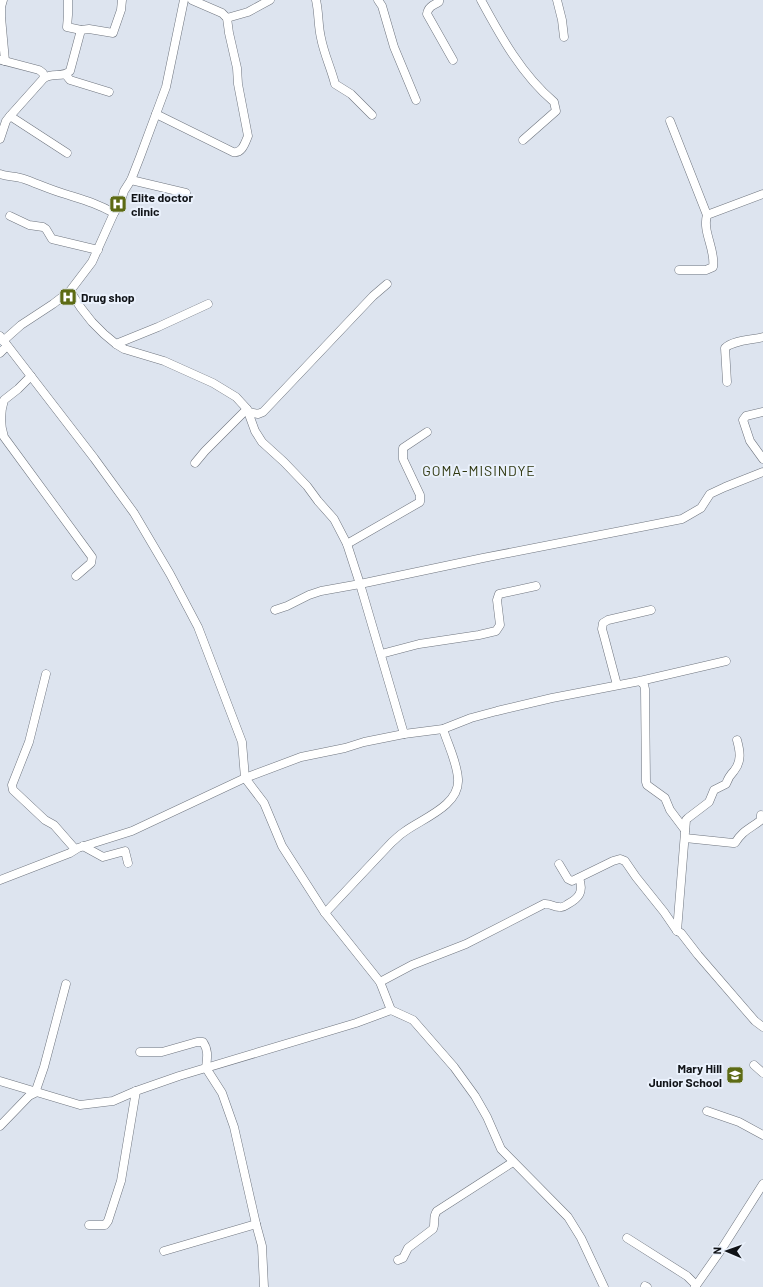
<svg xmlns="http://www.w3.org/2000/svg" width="763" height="1287" viewBox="0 0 763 1287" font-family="Barlow,sans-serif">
  <rect width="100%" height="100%" fill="#dde4ef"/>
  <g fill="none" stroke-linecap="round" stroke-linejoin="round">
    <defs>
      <g id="minor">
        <path d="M3,0L1,7V17L5,61"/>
        <path d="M68,0V15L67,27L81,30"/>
        <path d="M316,0C319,13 318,26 321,38C324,54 331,68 335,84L351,94L372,115"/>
        <path d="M378,0L382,6L394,47L416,100"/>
        <path d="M439,0V2C433,5 428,7 427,14L453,60"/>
        <path d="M481,0C501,37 522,75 554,102L556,111L523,140"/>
        <path d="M557,0L562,20L564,37"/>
        <path d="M227,18L248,12L270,0"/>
        <path d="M1,60L39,70L43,73L44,78"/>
        <path d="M66,75L70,80L109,92"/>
        <path d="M156,114L233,152C242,154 245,143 248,136L238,84L237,68L229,33L227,18L222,13L192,0"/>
        <path d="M10,116L67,153"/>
        <path d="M670,121L707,215"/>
        <path d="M0,139L6,121L10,116L44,78C53,72 63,78 70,71L81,30L89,29L113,33L121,10L122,0"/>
        <path d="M0,174C8,177 16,176 24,179C38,184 51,190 65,194C84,200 96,203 114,213"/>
        <path d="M131,180L186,193"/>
        <path d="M10,216L29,225L43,227L46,229L52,239L98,250"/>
        <path d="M679,270H706L713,267C716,250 702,232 707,215L763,194"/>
        <path d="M0,336L94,458L134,513L170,574L198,627L242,742L245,778L264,803L282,846L325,913L380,982L391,1010L413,1020L454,1067L475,1096L487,1117L501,1149L568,1217L581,1238L604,1287"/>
        <path d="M3,341L21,325L53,304L70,291L92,262L114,213L120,204L124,191L131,180L140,157L166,87L184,0"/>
        <path d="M116,344L158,327L208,304"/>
        <path d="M0,353L7,346"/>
        <path d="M31,376L18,389L4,400C0,413 0,425 4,437L92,557L91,563L76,576"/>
        <path d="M727,382L725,348C733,340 752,340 763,337"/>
        <path d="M249,412L258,414L263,412L373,296L387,284"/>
        <path d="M763,412L746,416L743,420L750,441L763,459"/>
        <path d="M195,463L205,451L247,409"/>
        <path d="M347,544L420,502V495L403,459V448L427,432"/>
        <path d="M275,610L287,606L309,595L321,591L360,584L483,558L682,519L701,508L710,494L725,487L763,472"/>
        <path d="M381,654L419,644L479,635L496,631L500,625L497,600L499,594L536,586"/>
        <path d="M46,674L29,742L12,785L13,790L45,820L54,825L75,849"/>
        <path d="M640,681L644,685L645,689L646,782L647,785L665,798L670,810L685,830"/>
        <path d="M617,685L604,636L602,629L603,623L608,620L651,610"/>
        <path d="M404,734L443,729L471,718L497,711L552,698L640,681L726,661"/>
        <path d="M685,838L733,843H735C743,830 750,829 761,820V815"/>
        <path d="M83,846L103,857L125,851L128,863"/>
        <path d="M559,864L568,879L572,881L613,861L620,859L625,861L636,877L664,912L677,931L681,933L698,955L755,1021L763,1027"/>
        <path d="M0,880L70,853L78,848L132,831L245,778L301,757L345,748L364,742L404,734L360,584L347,544L334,519L318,501L307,486L284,462L262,442L255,431L247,409L236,397L213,383L164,361L124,349L116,344L104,334L92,322L81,308L70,291"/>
        <path d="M325,913L392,842C396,839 399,835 404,832C421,819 460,806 458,779C457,762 448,745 443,729"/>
        <path d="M677,931L686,820L688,818L709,802L714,790L726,784C728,778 730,775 734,771C742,761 740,751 737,740"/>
        <path d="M380,982L412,965L466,944L544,904C550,903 553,907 559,907C563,908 565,906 568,904C579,898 584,892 579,878"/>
        <path d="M140,1052H162L197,1042H203C209,1051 207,1058 206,1068L222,1093L234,1127L256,1224L262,1246L264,1287"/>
        <path d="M754,1065L763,1073"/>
        <path d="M0,1081L80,1105L113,1101L136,1091L179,1076L356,1023L391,1010"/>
        <path d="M707,1111L739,1122L763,1135"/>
        <path d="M0,1126L29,1096L35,1093L44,1067L66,984"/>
        <path d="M89,1225H105L108,1221L121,1181L136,1091"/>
        <path d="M627,1238L687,1276L696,1285"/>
        <path d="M164,1251L256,1224"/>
        <path d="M398,1260L403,1258L408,1248L433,1229C436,1223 432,1217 437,1211L513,1162"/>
        <path d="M645,1286L647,1287"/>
        <path d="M695,1287L721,1250L763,1184"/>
      </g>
    </defs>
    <use href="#minor" stroke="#6f757f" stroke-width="9"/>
    <use href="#minor" stroke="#fff" stroke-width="8"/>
  </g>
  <defs>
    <symbol id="hospital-square" viewBox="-11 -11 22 22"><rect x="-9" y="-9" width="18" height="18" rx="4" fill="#5d6b14" stroke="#eaf1fc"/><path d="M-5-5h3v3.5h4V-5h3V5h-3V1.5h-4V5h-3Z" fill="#fff"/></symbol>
    <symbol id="school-square" viewBox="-11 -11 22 22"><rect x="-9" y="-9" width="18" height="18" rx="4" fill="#5d6b14" stroke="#eaf1fc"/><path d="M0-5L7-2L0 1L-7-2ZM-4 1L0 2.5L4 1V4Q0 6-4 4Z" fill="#fff"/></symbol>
  </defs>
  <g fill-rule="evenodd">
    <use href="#hospital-square" x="108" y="194" width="20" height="20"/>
    <use href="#hospital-square" x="58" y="287" width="20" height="20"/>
    <use href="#school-square" x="725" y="1065" width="20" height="20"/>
  </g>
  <g text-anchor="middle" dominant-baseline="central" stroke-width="4" stroke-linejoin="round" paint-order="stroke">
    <g font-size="12" font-weight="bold" fill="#101317" stroke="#eaf1fc" text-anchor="start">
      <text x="131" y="197">Elite doctor<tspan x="131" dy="14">clinic</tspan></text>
      <text x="81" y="297">Drug shop</text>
      <text x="722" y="1068" text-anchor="end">Mary Hill<tspan x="722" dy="14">Junior School</tspan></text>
    </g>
    <g font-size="14" letter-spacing="1" fill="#2e360e" stroke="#eaf1fc">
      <text x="479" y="470">GOMA-MISINDYE</text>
    </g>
  </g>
  <g transform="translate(727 1251) rotate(272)" stroke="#eaf1fc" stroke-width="3" paint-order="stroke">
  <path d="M0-3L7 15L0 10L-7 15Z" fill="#101317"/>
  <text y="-6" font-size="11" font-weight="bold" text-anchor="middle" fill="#101317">N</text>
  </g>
</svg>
